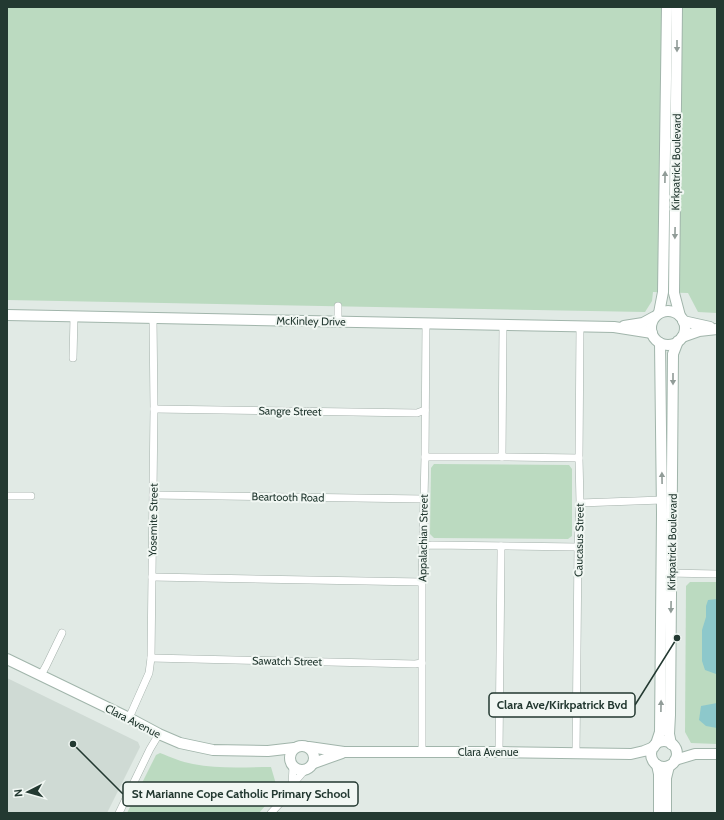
<svg xmlns="http://www.w3.org/2000/svg" width="724" height="820" viewBox="0 0 724 820" font-family="Cabin,sans-serif">
  <rect width="100%" height="100%" fill="#e1eae5"/>
  <path fill="#cfdad4" d="M7,678L138,742L140,747L107,813H7Z"/>
  <g fill="#bbdac0">
    <path d="M7,7H717V313L698,312L688,293L653,292L652,301L645,312L7,300Z"/>
    <path d="M434,464L569,465L572,469V536L568,539L434,538L430,534L431,468Z"/>
    <path d="M690,582H717V744L691,743L685,732L686,586Z"/>
    <path d="M160,753C171,757 181,762 193,764C218,769 245,767 271,767L278,791L259,813H127L156,755Z"/>
  </g>
  <g fill="#8dc8cb">
    <path d="M717,599V674H716L705,670L702,661V630L706,617V606L708,600Z"/>
    <path d="M717,703V728L706,726L699,720L701,706Z"/>
  </g>
  <g fill="none" stroke-linecap="round" stroke-linejoin="round">
    <defs>
      <g id="street">
        <path d="M338,322V306"/>
        <path d="M73,358L74,317"/>
        <path d="M154,409L417,413L425,410"/>
        <path d="M425,457H502L579,458"/>
        <path d="M502,457L503,325"/>
        <path d="M153,495L424,499"/>
        <path d="M7,496H31"/>
        <path d="M580,503L662,500"/>
        <path d="M423,546L432,545L578,547"/>
        <path d="M668,573L717,574"/>
        <path d="M152,577L422,582"/>
        <path d="M151,658L415,664L422,663"/>
        <path d="M41,675L46,666L62,633"/>
        <path d="M129,718L149,673L151,658L154,409L153,318"/>
        <path d="M422,752V582L425,457L426,323"/>
        <path d="M499,752L501,554V546"/>
        <path d="M576,754L578,547L580,503L579,458L580,326"/>
        <path d="M292,785L293,767"/>
        <path d="M119,813L150,749L159,734"/>
        <path d="M271,813L282,801L292,785L305,770"/>
      </g>
      <g id="secondary">
        <path d="M677,7L674,293L680,316"/>
        <circle cx="668" cy="328" r="17"/>
        <path d="M659,313L663,292L667,7"/>
        <path d="M7,315L614,327L652,333"/>
        <path d="M683,321L710,327"/>
        <path d="M624,326L643,323L654,317"/>
        <path d="M682,337L699,331L717,329"/>
        <path d="M7,659L129,718L159,734L180,743L213,750L268,751L294,748"/>
        <circle cx="664" cy="754" r="13"/>
        <path d="M656,744L660,732L662,513L660,343"/>
        <path d="M671,744L669,734L670,715L673,354L678,341"/>
        <circle cx="302" cy="758" r="12"/>
        <path d="M309,747L344,752H499L631,754L644,751L654,747"/>
        <path d="M675,760L695,754H717"/>
        <path d="M314,763L342,753"/>
        <path d="M657,765L659,774V813"/>
        <path d="M666,813V778L669,766"/>
      </g>
    </defs>
    <use href="#street" stroke="#a4b1ab" stroke-width="8"/>
    <use href="#secondary" stroke="#a1b5ab" stroke-width="12"/>
    <use href="#street" stroke="#fff" stroke-width="7"/>
    <use href="#secondary" stroke="#fff" stroke-width="10"/>
  </g>
  <defs><path id="oneway-solid" d="M-6-.8H1V-3.2L6.5 0L1 3.2V.8H-6Z"/></defs>
  <g fill="#919c98">
    <use href="#oneway-solid" transform="translate(677 46) rotate(90)"/>
    <use href="#oneway-solid" transform="translate(665 177) rotate(-89)"/>
    <use href="#oneway-solid" transform="translate(675 233) rotate(91)"/>
    <use href="#oneway-solid" transform="translate(673 379) rotate(90)"/>
    <use href="#oneway-solid" transform="translate(662 478) rotate(-91)"/>
    <use href="#oneway-solid" transform="translate(671 607) rotate(91)"/>
    <use href="#oneway-solid" transform="translate(661 706) rotate(-89)"/>
  </g>
  <g text-anchor="middle" dominant-baseline="central" stroke-width="4" stroke-linejoin="round" paint-order="stroke">
    <g font-size="11" fill="#233931" stroke="#f1f7f3">
      <text transform="translate(676 162) rotate(-89)">Kirkpatrick Boulevard</text>
      <text transform="translate(311 321) rotate(1)">McKinley Drive</text>
      <text transform="translate(290 411) rotate(1)">Sangre Street</text>
      <text transform="translate(288 497) rotate(1)">Beartooth Road</text>
      <text transform="translate(153 520) rotate(-89)">Yosemite Street</text>
      <text transform="translate(423 538) rotate(-89)">Appalachian Street</text>
      <text transform="translate(579 540) rotate(-89)">Caucasus Street</text>
      <text transform="translate(672 542) rotate(-89)">Kirkpatrick Boulevard</text>
      <text transform="translate(287 661) rotate(1)">Sawatch Street</text>
      <text transform="translate(133 721) rotate(27)">Clara Avenue</text>
      <text x="488" y="752">Clara Avenue</text>
    </g>
  </g>
  <path fill="none" stroke="#233931" stroke-width="1.5" d="M677 638L635 705M73 744L123 794"/>
  <g fill="#233931" stroke="#f1f7f3" stroke-width="1.5">
    <circle cx="677" cy="638" r="4"/>
    <circle cx="73" cy="744" r="4"/>
  </g>
  <g fill="#f1f7f3" stroke="#233931" stroke-width="1.5">
    <rect x="489" y="693" width="146" height="24" rx="4"/>
    <rect x="123" y="782" width="235" height="24" rx="4"/>
  </g>
  <g font-size="12" text-anchor="middle" font-weight="bold" fill="#233931">
    <text x="562" y="709">Clara Ave/Kirkpatrick Bvd</text>
    <text x="241" y="798">St Marianne Cope Catholic Primary School</text>
  </g>
  <rect width="724" height="820" fill="none" stroke="#233931" stroke-width="16"/>
  <g transform="translate(28 792) rotate(264)" stroke="#f1f7f3" stroke-width="3" paint-order="stroke">
  <path d="M0-3L7 15L0 10L-7 15Z" fill="#233931"/>
  <text y="-6" font-size="11" font-weight="bold" text-anchor="middle" fill="#233931">N</text>
  </g>
</svg>
